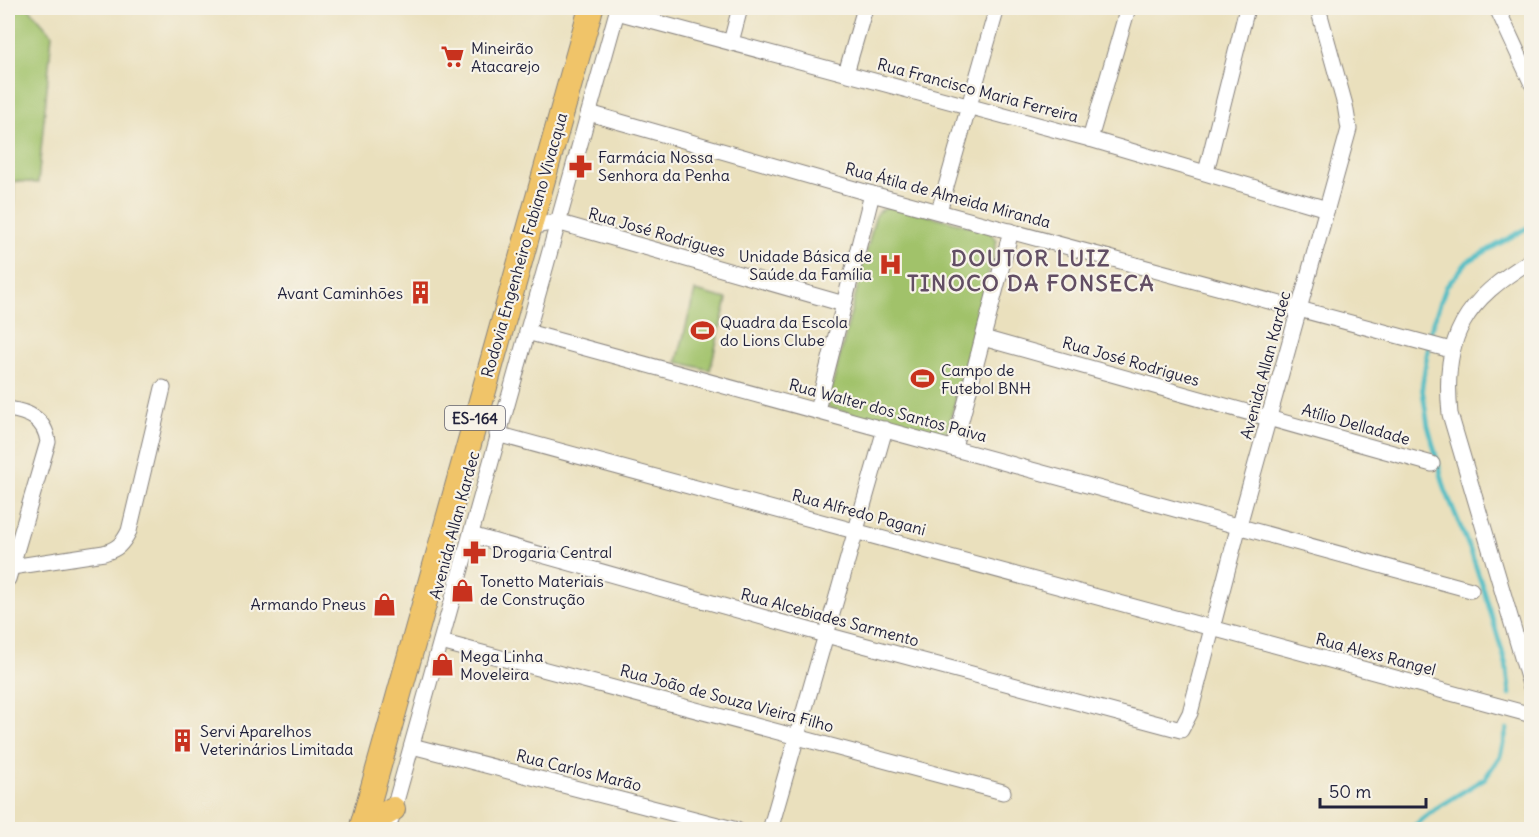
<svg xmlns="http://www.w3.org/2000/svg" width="1539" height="837" viewBox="0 0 1539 837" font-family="Delius,sans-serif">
  <rect width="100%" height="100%" fill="#f7f3e8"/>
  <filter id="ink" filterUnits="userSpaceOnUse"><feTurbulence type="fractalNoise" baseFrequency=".0167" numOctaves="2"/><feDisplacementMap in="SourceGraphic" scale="12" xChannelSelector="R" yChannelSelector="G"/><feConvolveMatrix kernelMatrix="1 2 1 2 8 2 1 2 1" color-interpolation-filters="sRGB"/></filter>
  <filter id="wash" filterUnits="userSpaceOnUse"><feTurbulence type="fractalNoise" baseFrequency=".008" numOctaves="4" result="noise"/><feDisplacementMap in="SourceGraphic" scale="24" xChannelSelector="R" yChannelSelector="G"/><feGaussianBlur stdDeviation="1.35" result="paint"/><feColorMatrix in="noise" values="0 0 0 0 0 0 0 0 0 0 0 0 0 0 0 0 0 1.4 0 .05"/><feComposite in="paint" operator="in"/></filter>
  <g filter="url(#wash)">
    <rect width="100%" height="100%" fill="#eae0bd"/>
    <g fill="#a1c26b" stroke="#627253" stroke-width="1.5">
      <path d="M8,8H29L52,34L38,183L14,181L8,400Z"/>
      <path d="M892,206L989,231L997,240L949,425L946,433L939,438L827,407L875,218L879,211Z"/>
      <path d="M695,291L727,299L710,370L677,362Z"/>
    </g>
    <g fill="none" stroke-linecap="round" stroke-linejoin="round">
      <g stroke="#4fbdc5" stroke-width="4.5">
        <path d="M1510,694L1506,664L1486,597L1471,552L1445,489L1428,426L1422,387L1431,329L1446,287L1467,262L1532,225"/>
        <path d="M1409,830L1435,809L1485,778L1500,756L1507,729"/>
      </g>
    </g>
  </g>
  <g filter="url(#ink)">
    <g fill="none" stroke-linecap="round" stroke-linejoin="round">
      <defs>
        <g id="minor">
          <path d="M1497,8L1532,84"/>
          <path d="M617,12L1090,139L1327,209"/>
          <path d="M731,42L740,8"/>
          <path d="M846,73L865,8"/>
          <path d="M589,113L872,194L1451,350"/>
          <path d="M1090,139L1128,8"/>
          <path d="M1206,172L1247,8"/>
          <path d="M939,211L997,8"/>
          <path d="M528,227L557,222L844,304"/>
          <path d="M1532,260C1465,300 1442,336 1450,414L1532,691"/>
          <path d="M527,332L1471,590"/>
          <path d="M983,338L1432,464"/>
          <path d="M8,409C29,412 45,419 48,442L8,579"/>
          <path d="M817,410L872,194"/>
          <path d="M497,434L1532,715"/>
          <path d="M954,447L1011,231"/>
          <path d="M471,535L826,635L1181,730L1190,713L1239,525L1349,129L1345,105L1318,8"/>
          <path d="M12,567L104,553C117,549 122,545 129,531L163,388"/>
          <path d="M441,642L1003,792"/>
          <path d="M412,746L737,830"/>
          <path d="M388,830L618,8"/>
          <path d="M770,830L885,429"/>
        </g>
        <g id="trunk">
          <path d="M361,829L393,809"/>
          <path d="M361,830L591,8"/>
        </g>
      </defs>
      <use href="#minor" stroke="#86817c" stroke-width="17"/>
      <use href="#trunk" stroke="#86817c" stroke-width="26"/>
      <use href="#minor" stroke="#fff" stroke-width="15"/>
      <use href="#trunk" stroke="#f0c469" stroke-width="24"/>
    </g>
  </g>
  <defs>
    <symbol id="supermarket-bare" viewBox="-9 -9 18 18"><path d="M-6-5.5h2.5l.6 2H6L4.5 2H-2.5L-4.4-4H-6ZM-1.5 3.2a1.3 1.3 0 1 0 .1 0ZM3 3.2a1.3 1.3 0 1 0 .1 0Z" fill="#c8321e" stroke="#f7f3e8" stroke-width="2.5" paint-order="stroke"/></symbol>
    <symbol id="pharmacy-bare" viewBox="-9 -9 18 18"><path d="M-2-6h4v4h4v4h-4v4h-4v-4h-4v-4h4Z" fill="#c8321e" stroke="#f7f3e8" stroke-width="2.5" paint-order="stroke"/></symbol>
    <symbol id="hospital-bare" viewBox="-9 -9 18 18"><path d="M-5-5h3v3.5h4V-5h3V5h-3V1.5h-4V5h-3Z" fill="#c8321e" stroke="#f7f3e8" stroke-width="2.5" paint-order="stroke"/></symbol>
    <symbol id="building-bare" viewBox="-9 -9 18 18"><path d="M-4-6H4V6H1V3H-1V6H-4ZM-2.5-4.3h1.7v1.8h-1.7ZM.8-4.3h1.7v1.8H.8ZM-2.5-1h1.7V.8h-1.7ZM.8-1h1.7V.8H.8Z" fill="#c8321e" stroke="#f7f3e8" stroke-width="2.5" paint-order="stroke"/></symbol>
    <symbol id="stadium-bare" viewBox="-9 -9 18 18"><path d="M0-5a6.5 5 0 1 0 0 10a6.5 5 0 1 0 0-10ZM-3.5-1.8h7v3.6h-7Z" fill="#c8321e" stroke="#f7f3e8" stroke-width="2.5" paint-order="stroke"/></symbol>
    <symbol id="shop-bare" viewBox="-9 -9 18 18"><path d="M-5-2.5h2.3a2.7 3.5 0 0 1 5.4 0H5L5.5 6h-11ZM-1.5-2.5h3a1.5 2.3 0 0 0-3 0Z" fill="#c8321e" stroke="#f7f3e8" stroke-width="2.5" paint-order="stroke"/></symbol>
  </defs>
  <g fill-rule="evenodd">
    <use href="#supermarket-bare" x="436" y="40" width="33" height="33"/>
    <use href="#pharmacy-bare" x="564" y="150" width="33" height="33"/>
    <use href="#hospital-bare" x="874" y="248" width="33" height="33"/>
    <use href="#building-bare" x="404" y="276" width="33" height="33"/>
    <use href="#stadium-bare" x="686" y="314" width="33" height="33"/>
    <use href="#stadium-bare" x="906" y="362" width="33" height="33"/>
    <use href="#pharmacy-bare" x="458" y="536" width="33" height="33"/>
    <use href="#shop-bare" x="446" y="574" width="33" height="33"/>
    <use href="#shop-bare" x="368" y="588" width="33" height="33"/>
    <use href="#shop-bare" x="426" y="648" width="33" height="33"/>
    <use href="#building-bare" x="166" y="724" width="33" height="33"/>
  </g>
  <g text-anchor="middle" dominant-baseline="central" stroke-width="4.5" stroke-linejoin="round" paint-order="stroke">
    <rect fill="#f7f3e8" stroke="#62616f" stroke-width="1.5" x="445" y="406" width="60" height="24" rx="4.5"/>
    <g font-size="15" font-weight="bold" fill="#22223b">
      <text x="475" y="418">ES-164</text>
    </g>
    <g font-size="16" fill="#22223b" stroke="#f7f3e8" text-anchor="start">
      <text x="471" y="48">Mineirão<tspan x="471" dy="18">Atacarejo</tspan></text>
      <text x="598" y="157">Farmácia Nossa<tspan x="598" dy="18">Senhora da Penha</tspan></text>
      <text x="872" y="256" text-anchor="end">Unidade Básica de<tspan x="872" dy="18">Saúde da Família</tspan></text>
      <text x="403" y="293" text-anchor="end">Avant Caminhões</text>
      <text x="720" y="322">Quadra da Escola<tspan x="720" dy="18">do Lions Clube</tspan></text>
      <text x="941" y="370">Campo de<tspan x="941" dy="18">Futebol BNH</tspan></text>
      <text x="492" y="552">Drogaria Central</text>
      <text x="480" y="581">Tonetto Materiais<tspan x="480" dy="18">de Construção</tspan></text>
      <text x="366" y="604" text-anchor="end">Armando Pneus</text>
      <text x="460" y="656">Mega Linha<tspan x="460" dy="18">Moveleira</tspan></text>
      <text x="200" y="731">Servi Aparelhos<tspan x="200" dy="18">Veterinários Limitada</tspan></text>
    </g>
    <g font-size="16" fill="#22223b" stroke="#f7f3e8">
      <text transform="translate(978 90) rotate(15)">Rua Francisco Maria Ferreira</text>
      <text transform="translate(948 195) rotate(15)">Rua Átila de Almeida Miranda</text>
      <text transform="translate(657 232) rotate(16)">Rua José Rodrigues</text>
      <text transform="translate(524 245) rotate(-74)">Rodovia Engenheiro Fabiano Vivacqua</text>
      <text transform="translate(1131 361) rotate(16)">Rua José Rodrigues</text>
      <text transform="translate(1265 365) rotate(-75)">Avenida Allan Kardec</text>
      <text transform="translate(888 410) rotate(15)">Rua Walter dos Santos Paiva</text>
      <text transform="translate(1356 424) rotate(16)">Atílio Delladade</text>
      <text transform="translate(859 512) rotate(15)">Rua Alfredo Pagani</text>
      <text transform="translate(454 525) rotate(-75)">Avenida Allan Kardec</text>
      <text transform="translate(830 617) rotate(15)">Rua Alcebiades Sarmento</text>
      <text transform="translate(1376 654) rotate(15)">Rua Alexs Rangel</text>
      <text transform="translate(727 698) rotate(15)">Rua João de Souza Vieira Filho</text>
      <text transform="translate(579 770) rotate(14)">Rua Carlos Marão</text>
    </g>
    <g font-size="22" font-weight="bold" letter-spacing="1.5" fill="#624e64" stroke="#f7f3e8">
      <text x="1031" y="258">DOUTOR LUIZ<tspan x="1031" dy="25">TINOCO DA FONSECA</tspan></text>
    </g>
  </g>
  <rect width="1539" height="837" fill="none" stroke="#f7f3e8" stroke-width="30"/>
  <path d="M1320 798v9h106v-9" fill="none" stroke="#22223b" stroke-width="3"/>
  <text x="1329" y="798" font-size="18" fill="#22223b" stroke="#f7f3e8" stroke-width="4.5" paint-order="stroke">50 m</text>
</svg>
